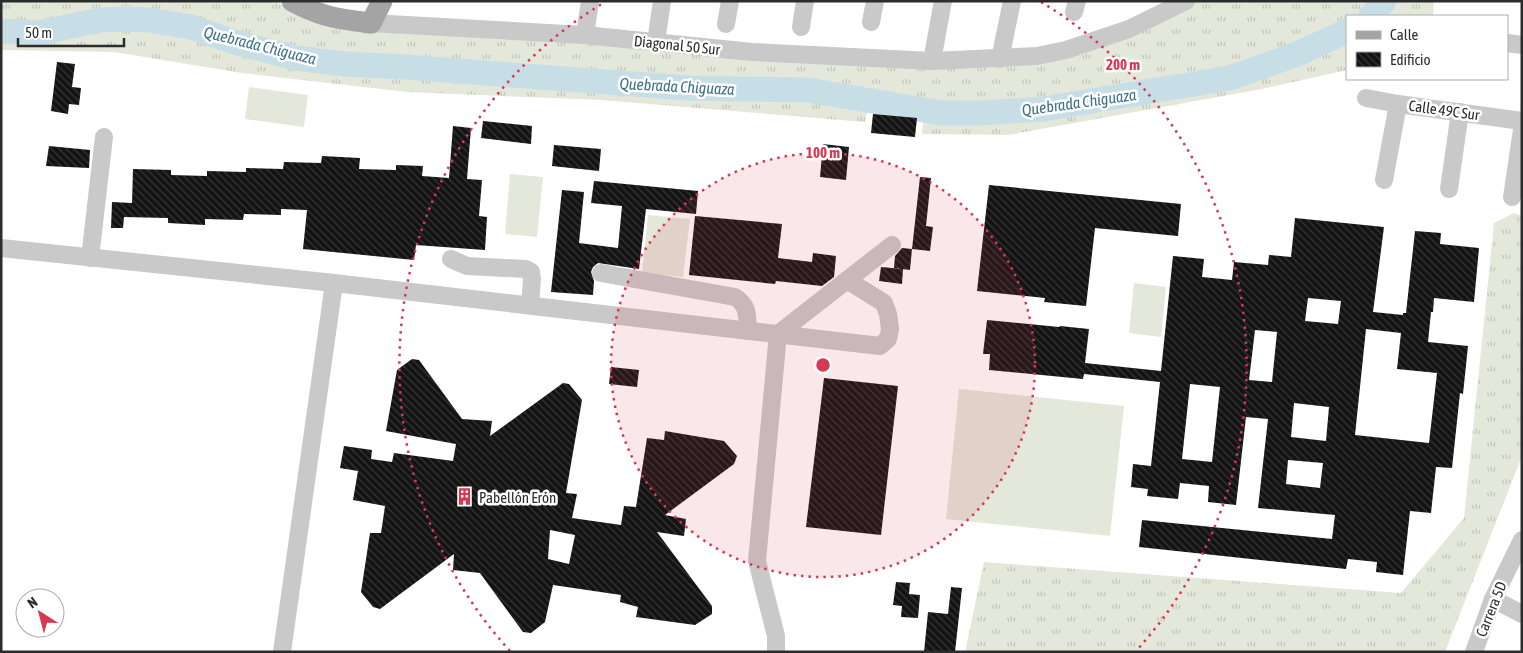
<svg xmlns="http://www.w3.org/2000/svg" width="1523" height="653" viewBox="0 0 1523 653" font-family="'Asap Condensed',sans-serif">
  <defs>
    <pattern id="grass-tufts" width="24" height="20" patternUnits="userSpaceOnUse" patternTransform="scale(1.25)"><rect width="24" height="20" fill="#e3e8da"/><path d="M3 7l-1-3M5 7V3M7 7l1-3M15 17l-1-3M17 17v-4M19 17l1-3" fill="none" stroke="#c3c7bb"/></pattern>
    <pattern id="building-back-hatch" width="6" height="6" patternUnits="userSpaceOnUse" patternTransform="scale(1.25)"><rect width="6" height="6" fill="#131313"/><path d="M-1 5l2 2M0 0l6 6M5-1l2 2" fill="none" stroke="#363636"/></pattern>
  </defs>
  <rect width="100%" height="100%" fill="#fff"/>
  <g fill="url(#grass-tufts)">
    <path d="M1,1H275L313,21L1056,59L1114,43L1166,18L1193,1H1434L1433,16H1347V70L1262,89L1008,135L922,134L924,117L868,107L865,122L601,100L407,92L242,73L114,52L1,50Z"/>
    <path d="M1514,213L1522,216V456L1445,652H965L984,562L1401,593L1464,518L1494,223Z"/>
  </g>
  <g fill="#e3e8da">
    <path d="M249,87L308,95L304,127L245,119Z"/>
    <path d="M510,174L543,177L537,237L505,234Z"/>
    <path d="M648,215L690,219L683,277L642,273Z"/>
    <path d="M1134,283L1166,287L1161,337L1129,333Z"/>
    <path d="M959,389L1124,406L1110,536L946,519Z"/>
  </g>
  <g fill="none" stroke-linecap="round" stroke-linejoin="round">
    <g stroke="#c7dee7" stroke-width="25">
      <path d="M1371,16L1384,1"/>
      <path d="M1,31L38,33L100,20L129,19L148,20L191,27L234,42L296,58L344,64L404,67L688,88L808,90L941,113H979L1043,109L1230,78L1297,54L1347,31"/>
    </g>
  </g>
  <g fill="url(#building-back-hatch)" fill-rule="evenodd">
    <path d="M57,62L75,64L72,87L81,88L79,105L69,104L68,114L51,111Z"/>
    <path d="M873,114L917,118L915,137L871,133Z"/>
    <path d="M483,121L532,126L531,144L481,138Z"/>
    <path d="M453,126L471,128L467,179L482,180L479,216L487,217L485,250L416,245L414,260L303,249L307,210L281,209V215L244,214L243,220L205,219V225L168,223V218L124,217L123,228H111L112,202L132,203L133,169L171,170V175L207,176V171L246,172V168L283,169L284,162L321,163L322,156L360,158L359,169L396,170V165L423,166L422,176L449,178Z"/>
    <path d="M823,144L849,147L846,180L820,177Z"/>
    <path d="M554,145L601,149L599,171L552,166Z"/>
    <path d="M49,146L90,150L89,168L46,166Z"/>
    <path d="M920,177L931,178L926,226L933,227L930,251L912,249Z"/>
    <path d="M594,181L698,191L696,214L646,209L639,269L598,263L593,267L591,272L594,281L593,295L551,292L562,190L584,192L579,243L618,248L622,206L591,203Z"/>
    <path d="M989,185L1181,204L1178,236L1095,228L1086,306L1044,302L1045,298L977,291Z"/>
    <path d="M695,216L782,224L778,258L812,262L813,253L836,256L834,277L822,286L776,281L775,284L689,275Z"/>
    <path d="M1295,218L1384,227L1373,312L1403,315V313H1406L1415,231L1441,233L1440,244L1479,248L1474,302L1434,298L1433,312H1431L1428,342L1468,346L1463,394L1460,393L1452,468L1436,467L1431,513L1410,511L1403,575L1376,572L1377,562L1348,559L1346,569L1139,547L1142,520L1332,539L1335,515L1258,508L1268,419L1246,417L1236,505L1208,502L1209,486L1180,483L1178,499L1147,496L1148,489L1131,487L1133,464L1151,466L1160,382L1084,374L1083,379L989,370L990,354H983L987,320L1059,327L1060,326L1089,329L1085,363L1161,371L1173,256L1204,259L1202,277L1232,280L1234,262L1268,265L1269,255L1291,257ZM1308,298L1341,301L1338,324L1305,321ZM1366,329L1401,333L1397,369L1437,373L1429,443L1355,435ZM1255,330L1277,332L1272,382L1249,380ZM1190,384L1220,387L1212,462L1182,459ZM1294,403L1329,407L1326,441L1291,437ZM1288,460L1323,463L1320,488L1286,484Z"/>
    <path d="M902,248L912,249L910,270L894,268L895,256Z"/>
    <path d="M881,267L903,269L902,284L879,281Z"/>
    <path d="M412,359L419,360L462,419L492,421L490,436L563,383L569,384L582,400L566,493L577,494L572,518L621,525L624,506L636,507L647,438L664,440L665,431L724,441L737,456L734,464L665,515L686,519L684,536L657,532L712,606V614L695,625L636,617L638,607L620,602L621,595L553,585L545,622L531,633L523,632L480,573L453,570L454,554L380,609L373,607L361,592L370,533H381L385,506L353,500L358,471L340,468L344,446L372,450L371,459L392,462L394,453L453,461L456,444L386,431L397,370ZM550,530L575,535L569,564L548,559Z"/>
    <path d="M611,367L639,370L637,387L609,384Z"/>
    <path d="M824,378L898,386L881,535L806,527Z"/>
    <path d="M896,582L910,583L909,594L920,595L918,618L901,617L902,606L893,605Z"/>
    <path d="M951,587L962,588L955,652H924L928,612L948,614Z"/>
  </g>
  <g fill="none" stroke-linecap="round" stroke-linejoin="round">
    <g stroke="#c9c9c9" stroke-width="18">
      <path d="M1074,12L1077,1"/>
      <path d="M871,22L875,1"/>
      <path d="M371,23L585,35L752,52L932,61L1037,56L1066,50L1129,29L1186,1"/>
      <path d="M726,24L730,1"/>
      <path d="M801,27L805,1"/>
      <path d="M585,35L590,1"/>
      <path d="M656,42L662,1"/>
      <path d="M1507,43L1522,45"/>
      <path d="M1000,59L1012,1"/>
      <path d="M932,61L943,1"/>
      <path d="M1366,98L1398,104L1522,121"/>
      <path d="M1384,180L1398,104"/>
      <path d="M1449,189L1460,112"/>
      <path d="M1512,197L1522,130"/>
      <path d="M1,248L334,283L880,346L888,339L890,329L888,314L884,303L847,280"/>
      <path d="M90,258L104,137"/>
      <path d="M451,259L467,266L526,269L531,272L532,279L530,305"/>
      <path d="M601,273L735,297C749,306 747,316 748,331"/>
      <path d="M1493,599L1522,614"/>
      <path d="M282,652L334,283"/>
      <path d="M776,652V636L757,561L778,334L892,245"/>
      <path d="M1474,652L1493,599L1522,540"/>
    </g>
    <path stroke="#a4a4a4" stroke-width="21" d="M292,1C321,17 339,19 371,23L382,1"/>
  </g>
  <circle cx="823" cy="365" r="212" fill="#d73953" fill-opacity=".12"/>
  <g fill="none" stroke="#d73953" stroke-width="2.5" stroke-dasharray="2.5 5">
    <circle cx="823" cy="365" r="212"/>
    <path d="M510 651A424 424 0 0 1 605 2M1041 2A424 424 0 0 1 1136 651"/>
  </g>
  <defs>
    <symbol id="building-bare" viewBox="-9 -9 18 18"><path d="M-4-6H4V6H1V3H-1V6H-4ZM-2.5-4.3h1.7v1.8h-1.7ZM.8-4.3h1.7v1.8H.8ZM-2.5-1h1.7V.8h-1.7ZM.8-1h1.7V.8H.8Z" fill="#d73953" stroke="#fff" stroke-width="2.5" paint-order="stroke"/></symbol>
  </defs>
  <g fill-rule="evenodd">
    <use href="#building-bare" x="452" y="484" width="25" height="25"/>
  </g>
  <g text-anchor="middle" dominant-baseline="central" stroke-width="5" stroke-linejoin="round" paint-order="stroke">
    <g font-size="15" fill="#2c2c2c" stroke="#fff">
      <text transform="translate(677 45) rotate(6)">Diagonal 50 Sur</text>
      <text transform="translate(1444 110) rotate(8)">Calle 49C Sur</text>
      <text transform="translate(1491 609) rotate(-68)">Carrera 5D</text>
    </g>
    <g font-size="15" fill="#2c2c2c" stroke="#fff" text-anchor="start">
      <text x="479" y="497">Pabellón Erón</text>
    </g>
    <g font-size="16" font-style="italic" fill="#417287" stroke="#fff">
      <text transform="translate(260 45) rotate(14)">Quebrada Chiguaza</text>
      <text transform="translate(677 86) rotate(3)">Quebrada Chiguaza</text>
      <text transform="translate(1079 102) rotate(-8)">Quebrada Chiguaza</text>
    </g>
  </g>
  <circle cx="823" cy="365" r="8" fill="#d73953" stroke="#fff" stroke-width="2.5"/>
  <g font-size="15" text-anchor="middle" font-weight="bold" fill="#d73953" stroke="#fff" stroke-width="5" stroke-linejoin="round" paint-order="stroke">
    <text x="1123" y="70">200 m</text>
    <text x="823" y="158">100 m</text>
  </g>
  <rect width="1523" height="653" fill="none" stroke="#2c2c2c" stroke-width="5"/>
  <rect x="1346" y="15" width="162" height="65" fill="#ffffff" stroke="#ababab"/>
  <rect x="1356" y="31" width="25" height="8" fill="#a4a4a4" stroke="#ababab"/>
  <text x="1390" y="40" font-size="15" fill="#2c2c2c">Calle</text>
  <rect x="1356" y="52" width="25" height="15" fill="url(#building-back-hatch)" stroke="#ababab"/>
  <text x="1390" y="65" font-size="15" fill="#2c2c2c">Edificio</text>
  <g transform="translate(40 613) rotate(324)"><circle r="24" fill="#ffffff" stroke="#ababab"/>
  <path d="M0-4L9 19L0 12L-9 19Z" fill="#d73953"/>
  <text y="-8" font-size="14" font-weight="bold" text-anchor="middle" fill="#2c2c2c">N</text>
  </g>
  <path d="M18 38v8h106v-8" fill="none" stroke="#2c2c2c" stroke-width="2.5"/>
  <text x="25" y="38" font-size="15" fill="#2c2c2c" stroke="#ffffff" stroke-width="4" paint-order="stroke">50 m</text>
</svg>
